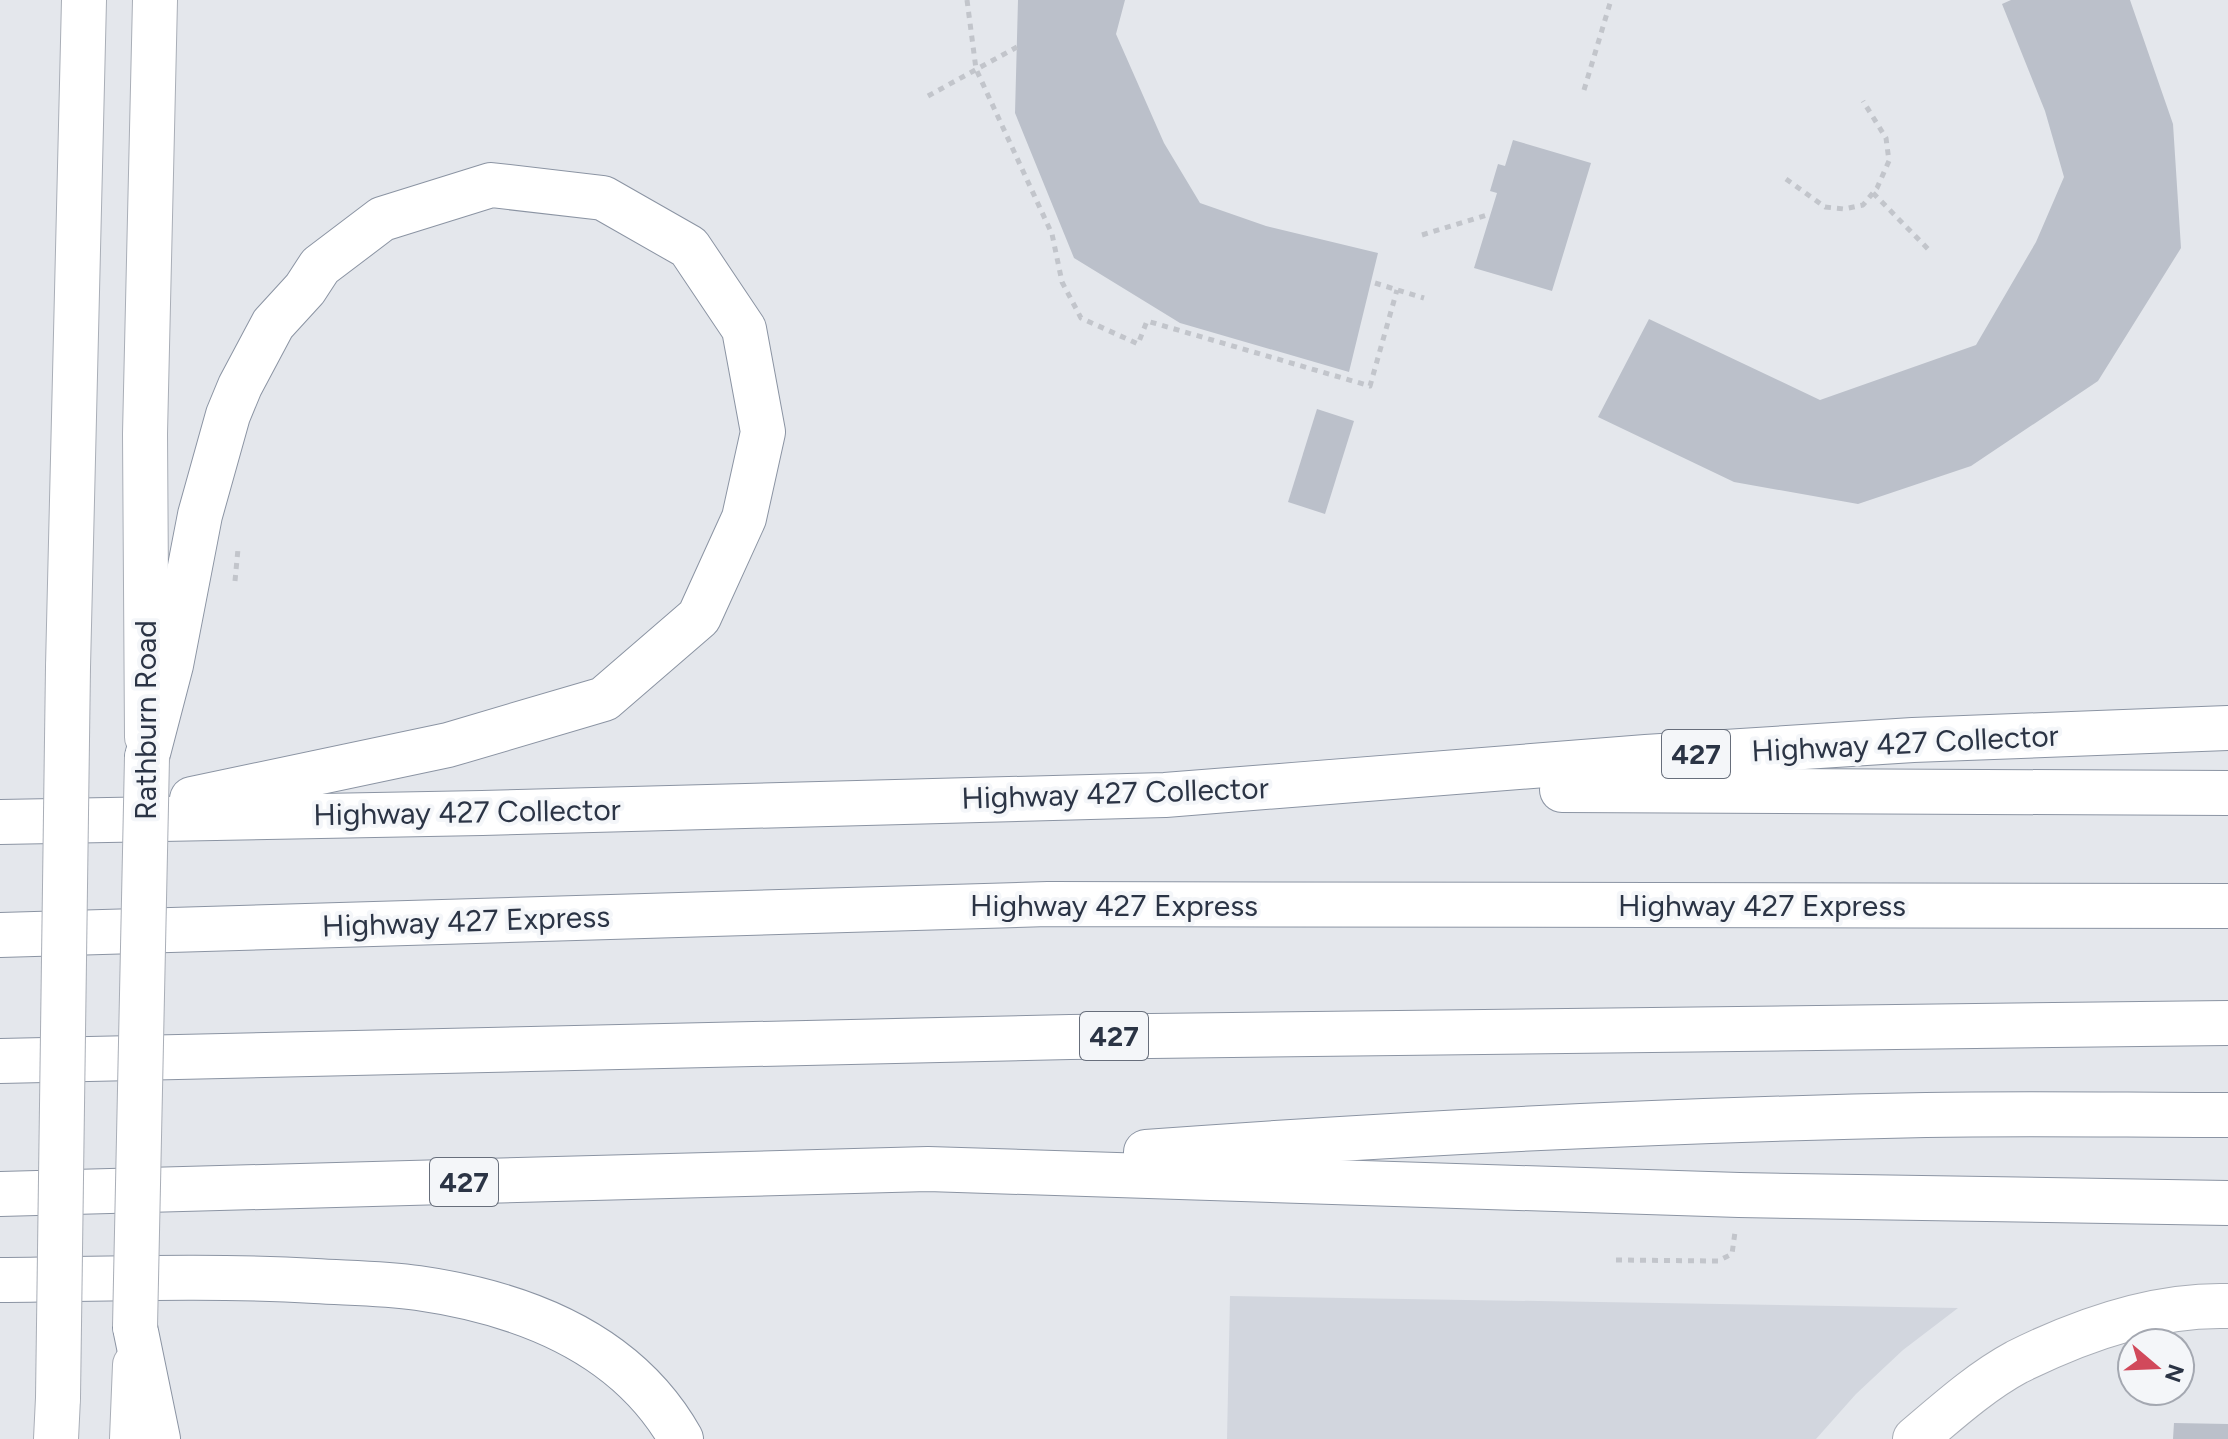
<svg xmlns="http://www.w3.org/2000/svg" width="2228" height="1439" viewBox="0 0 2228 1439" font-family="Figtree,sans-serif">
  <rect width="100%" height="100%" fill="#e4e7ec"/>
  <path fill="#d2d6de" d="M1230,1296L1958,1308L1903,1350L1856,1394L1816,1439H1227Z"/>
  <g fill="#bbc0ca">
    <path d="M1018,0H1125L1116,34L1164,143L1200,203L1266,226L1378,253L1349,372L1180,323L1074,258L1015,113Z"/>
    <path d="M2011,0H2130L2173,124L2181,248L2098,381L1971,466L1858,504L1734,482L1598,417L1649,319L1820,400L1976,345L2036,242L2064,177L2045,111L2002,4Z"/>
    <path d="M1513,140L1591,163L1552,291L1474,268L1497,193L1490,191L1498,164L1505,166Z"/>
    <path d="M1317,409L1354,421L1325,514L1288,502Z"/>
    <path d="M2174,1423L2228,1424V1439H2173Z"/>
  </g>
  <g fill="none" stroke-linecap="round" stroke-linejoin="round">
    <defs>
      <g id="secondary">
        <path d="M68,667L84,0"/>
        <path d="M147,737L145,434L155,0"/>
        <path d="M56,1439L58,1398"/>
        <path d="M132,1439L135,1365"/>
        <path d="M1915,1439C1947,1412 1980,1382 2017,1362C2081,1330 2157,1304 2228,1306"/>
      </g>
      <g id="highway">
        <path d="M147,757L171,665L200,515L228,415L240,386L273,324L305,289L320,266L382,219L491,185L603,198L689,247L744,329L763,432L744,518L699,617L604,699L448,745L192,799"/>
        <path d="M1562,790L2228,793"/>
        <path d="M0,822L482,813L1165,795L1646,757L1913,740L2228,728"/>
        <path d="M0,935L1048,904L2228,906"/>
        <path d="M0,1061L1070,1037L2228,1023"/>
        <path d="M1146,1152C1405,1133 1666,1120 1926,1115C2026,1113 2127,1115 2228,1115"/>
        <path d="M0,1194L928,1169L1739,1195L2228,1203"/>
        <path d="M0,1280C105,1279 210,1275 315,1281C349,1283 384,1283 418,1288C522,1303 627,1343 681,1439"/>
        <path d="M135,1327L158,1439"/>
      </g>
    </defs>
    <use href="#secondary" stroke="#a9aeb7" stroke-width="46"/>
    <use href="#highway" stroke="#8b94a3" stroke-width="46"/>
    <g stroke="#c2c5cb" stroke-width="5" stroke-dasharray="6 6" stroke-linecap="butt">
      <path d="M967,0L976,69L1052,234L1062,282L1081,318L1138,344L1147,321L1370,386L1397,290"/>
      <path d="M1584,90L1611,0"/>
      <path d="M928,96L1017,47"/>
      <path d="M1786,179L1825,207L1844,209L1863,205L1877,188L1889,161L1886,138L1863,101"/>
      <path d="M1873,193L1930,251"/>
      <path d="M1422,235L1490,214"/>
      <path d="M1375,283L1424,298"/>
      <path d="M235,581L238,549"/>
      <path d="M1616,1260L1718,1261L1732,1254L1735,1232"/>
    </g>
    <use href="#secondary" stroke="#fff" stroke-width="44"/>
    <use href="#highway" stroke="#fff" stroke-width="44"/>
    <defs>
      <g id="secondary-bridge">
        <path d="M135,1327L147,757"/>
        <path d="M58,1398L68,667"/>
      </g>
    </defs>
    <use href="#secondary-bridge" stroke="#a9aeb7" stroke-width="46" stroke-linecap="butt"/>
    <use href="#secondary-bridge" stroke="#fff" stroke-width="44"/>
  </g>
  <g text-anchor="middle" dominant-baseline="central" stroke-width="8" stroke-linejoin="round" paint-order="stroke">
    <g fill="#f4f6f9" stroke="#676e7b" stroke-width="2">
      <rect x="1662" y="730" width="68" height="48" rx="6"/>
      <rect x="1080" y="1012" width="68" height="48" rx="6"/>
      <rect x="430" y="1158" width="68" height="48" rx="6"/>
    </g>
    <g font-size="28" font-weight="bold" fill="#2b3445">
      <text x="1696" y="754">427</text>
      <text x="1114" y="1036">427</text>
      <text x="464" y="1182">427</text>
    </g>
    <g font-size="30" fill="#2b3445" stroke="#f4f6f9">
      <text transform="translate(145 720) rotate(-90)">Rathburn Road</text>
      <text transform="translate(1905 743) rotate(-3)">Highway 427 Collector</text>
      <text transform="translate(1115 793) rotate(-2)">Highway 427 Collector</text>
      <text transform="translate(467 812) rotate(-1)">Highway 427 Collector</text>
      <text x="1114" y="905">Highway 427 Express</text>
      <text x="1762" y="905">Highway 427 Express</text>
      <text transform="translate(466 921) rotate(-2)">Highway 427 Express</text>
    </g>
  </g>
  <g transform="translate(2156 1367) rotate(109)"><circle r="38" fill="#f4f6f9" stroke="#a4a8b1" stroke-width="2"/>
  <path d="M0-6L14 30L0 20L-14 30Z" fill="#d1495b"/>
  <text y="-12" font-size="22" font-weight="bold" text-anchor="middle" fill="#2b3445">N</text>
  </g>
</svg>
